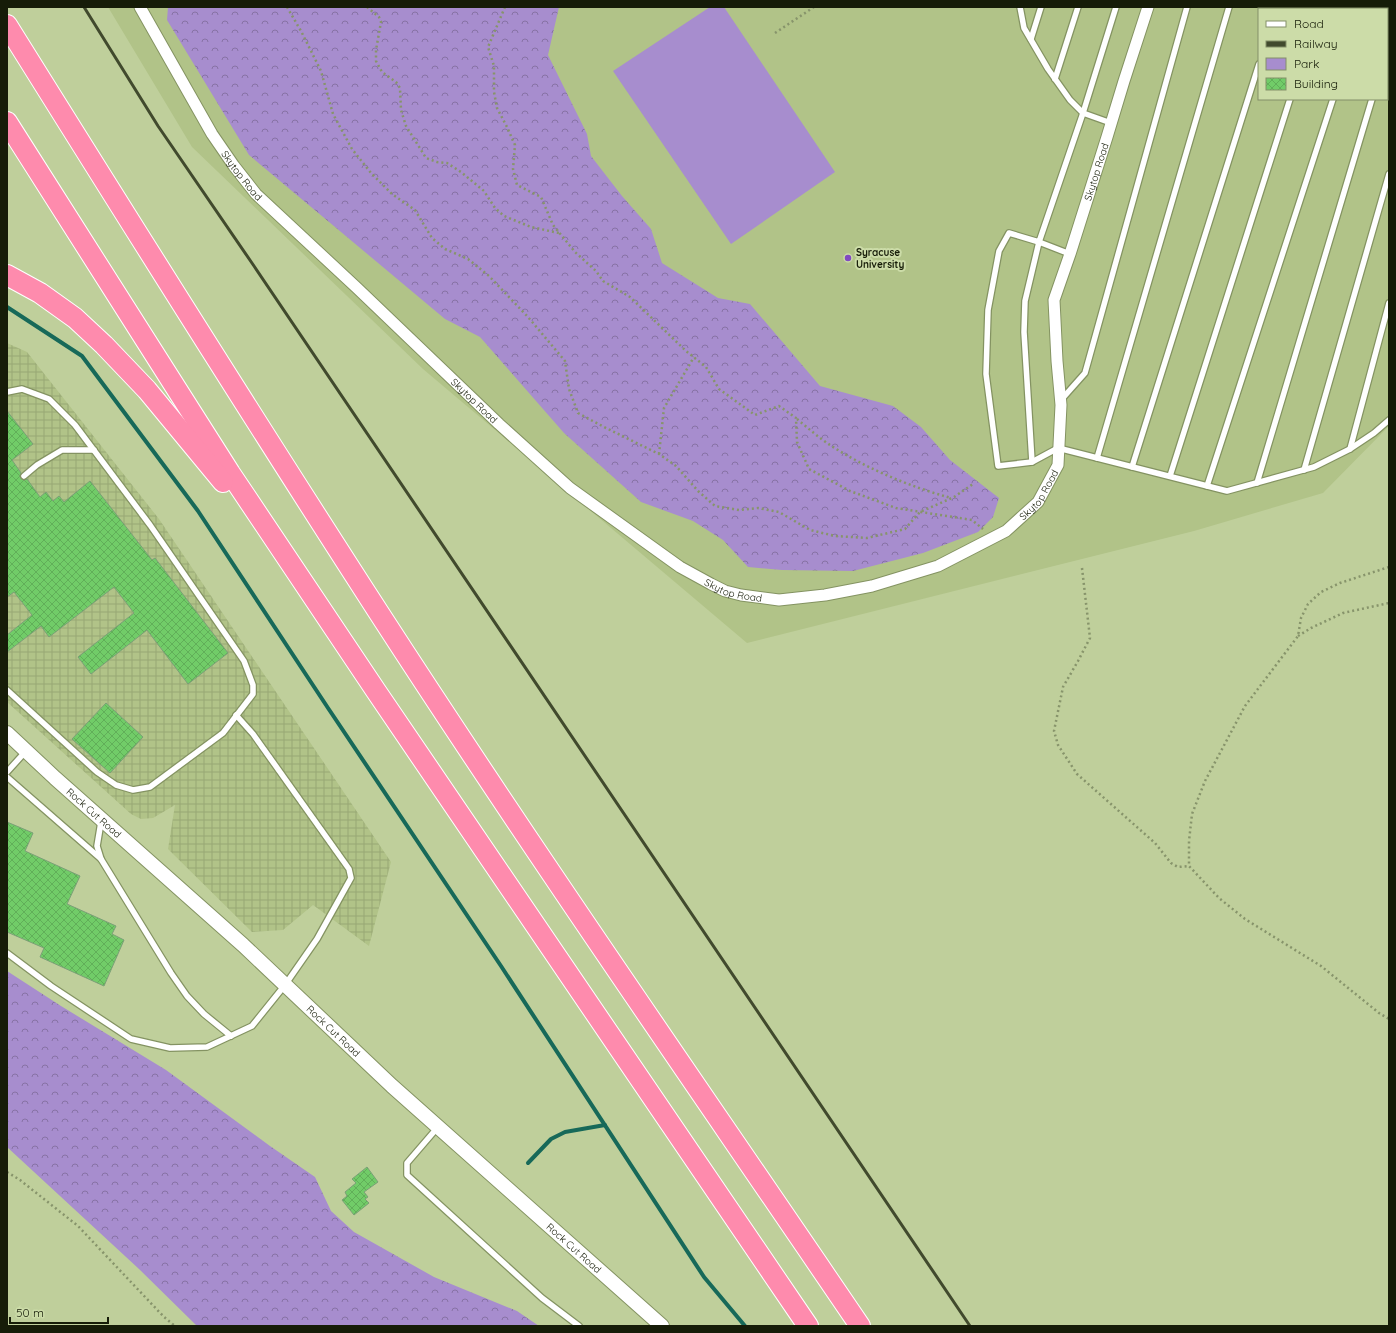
<svg xmlns="http://www.w3.org/2000/svg" width="1396" height="1333" viewBox="0 0 1396 1333" font-family="Quicksand,sans-serif">
  <defs>
    <pattern id="industrial-grid" width="8" height="8" patternUnits="userSpaceOnUse"><rect width="8" height="8" fill="#b1c388"/><path d="M0 4h8M4 0v8" fill="none" stroke="#98a774"/></pattern>
    <pattern id="forest-crowns" width="20" height="18" patternUnits="userSpaceOnUse"><rect width="20" height="18" fill="#a78dce"/><path d="M2 6a3 3 0 1 1 6 0M12 15a3 3 0 1 1 6 0" fill="none" stroke="#8772a5"/></pattern>
    <pattern id="building-cross-hatch" width="8" height="8" patternUnits="userSpaceOnUse"><rect width="8" height="8" fill="#71cc68"/><path d="M0 0l8 8M0 8l8-8" fill="none" stroke="#61af59"/></pattern>
  </defs>
  <rect width="100%" height="100%" fill="#bfcf9b"/>
  <path fill="#b1c388" fill-rule="evenodd" d="M108,7H1389V426L1323,493L1194,531L747,643L423,369L192,147ZM1259,9H1387V99H1259Z"/>
  <path fill="url(#industrial-grid)" d="M7,343L27,352L159,519L391,862L369,946L313,905L283,930L252,932L168,849L175,805L153,818L141,819L131,814L7,702Z"/>
  <path fill="#a78dce" d="M710,7H724L835,172L731,244L613,71Z"/>
  <g fill="url(#forest-crowns)">
    <path d="M168,7H559L548,55L587,134L591,156L622,196L651,229L662,263L718,298L750,304L820,386L893,406L921,427L950,460L999,498L993,517L978,532L923,553L853,571L782,570L748,567L723,540L693,521L641,502L564,433L480,337L445,319L249,155L167,20Z"/>
    <path d="M7,971L61,1006L166,1070L270,1146L315,1177L331,1211L354,1232L434,1277L517,1311L539,1326H197L139,1269L7,1147Z"/>
  </g>
  <g fill="none" stroke-linecap="round" stroke-linejoin="round">
    <g stroke="#176959" stroke-width="4">
      <path d="M7,307L82,356L198,511L328,708L501,966L704,1277L745,1326"/>
      <path d="M528,1163L551,1139L565,1132L605,1125"/>
    </g>
  </g>
  <g fill="url(#building-cross-hatch)" stroke="#7ba077">
    <path d="M7,411L33,444L12,460L21,473L20,476L21,479L24,480L27,479L40,497L46,492L53,501L59,496L64,502L90,481L152,560L155,558L228,653L188,684L147,630L91,674L78,657L134,613L114,587L49,637L41,626L7,652V635L32,615L14,592L7,597Z"/>
    <path d="M106,703L143,737L110,773L72,739Z"/>
    <path d="M7,822L33,833L25,851L80,876L67,904L116,926L112,934L124,940L104,986L40,957L44,948L7,932Z"/>
    <path d="M367,1167L378,1182L364,1192L368,1197L365,1199L369,1203L354,1215L342,1200L347,1196L345,1192L356,1183L352,1179Z"/>
  </g>
  <g fill="none" stroke-linecap="round" stroke-linejoin="round">
    <defs>
      <g id="service">
        <path d="M1020,7L1024,28L1048,69L1070,100L1083,113L1111,123"/>
        <path d="M1116,7L1083,113L1039,242L1009,233L999,251L988,310L986,374L998,466L1032,462L1058,448L1227,491L1314,467L1350,449L1374,433L1389,420"/>
        <path d="M1272,7L1278,9"/>
        <path d="M1318,9V7"/>
        <path d="M1031,39L1041,7"/>
        <path d="M1055,79L1078,7"/>
        <path d="M1387,82L1389,84"/>
        <path d="M7,392L22,389L49,399L75,425L150,525L244,661L253,685V694L223,733L150,787L133,790L116,785L97,772L7,690"/>
        <path d="M1061,400L1085,373L1187,7"/>
        <path d="M1350,449L1389,303"/>
        <path d="M1097,458L1229,7"/>
        <path d="M1032,462L1024,332L1025,301L1039,242L1070,254"/>
        <path d="M1132,467L1259,64"/>
        <path d="M1304,470L1389,174"/>
        <path d="M24,476L37,465L62,450H94"/>
        <path d="M1170,476L1290,99"/>
        <path d="M1257,483L1372,99"/>
        <path d="M1207,486L1333,99"/>
        <path d="M7,772L26,751"/>
        <path d="M7,777L101,859"/>
        <path d="M101,822L97,846L101,859L171,973L187,996L204,1014L231,1036"/>
        <path d="M7,953L51,986L131,1039L170,1048L207,1047L252,1026L285,985L317,939L351,878L349,869L253,734L236,715"/>
        <path d="M438,1127L407,1163V1175L542,1298L579,1326"/>
      </g>
      <g id="minor">
        <path id="s1" d="M140,7L212,134L234,166L256,194L357,288L499,424L570,488L680,567L711,584L725,591L741,595L779,600L825,595L872,586L938,566L1006,531L1038,502L1058,465L1061,405L1057,361L1054,300L1070,254L1107,137L1124,81L1148,7"/>
      </g>
      <g id="tertiary">
        <path id="s2" d="M7,733L55,778L243,945L392,1086L662,1326"/>
      </g>
      <g id="motorway">
        <path d="M7,25C130,222 253,418 379,613C535,854 699,1089 860,1326"/>
        <path d="M7,122L230,473L376,691L808,1326"/>
        <path d="M7,275L40,293L75,318L104,345L147,390L223,482"/>
      </g>
    </defs>
    <use href="#service" stroke="#849362" stroke-width="8"/>
    <use href="#minor" stroke="#849362" stroke-width="13"/>
    <use href="#tertiary" stroke="#849362" stroke-width="16"/>
    <use href="#motorway" stroke="#fff" stroke-width="22"/>
    <g stroke="#87946b" stroke-width="2.5" stroke-dasharray="2 3" stroke-linecap="butt">
      <path d="M287,7L301,31L321,71L333,114L352,149L371,173L392,194L415,210L432,238L445,249L468,259L489,276L528,317L565,361L569,389L578,413L604,427L659,454L676,466L698,491L715,506L739,510L758,508L779,512L810,530L835,536L867,538L905,529L920,512L954,497L973,484"/>
      <path d="M367,7L379,17L381,22L376,50V61L382,72L396,82L400,88L401,110L406,126L426,158L437,162L447,163L461,172L484,191L495,208L504,216L531,227L559,233"/>
      <path d="M505,7L488,47L494,66V92L497,108L507,127L515,145L513,169L517,185L541,197L553,225L575,252L596,271L603,281L630,297L686,351L706,367L719,389L755,415L779,406L796,418L797,442L809,469L850,491L896,508L972,520L983,529"/>
      <path d="M775,33L814,7"/>
      <path d="M797,419C808,428 819,438 830,445C865,468 911,487 951,498"/>
      <path d="M659,454L664,408L694,357"/>
      <path d="M1389,567L1340,583L1321,592L1308,604L1301,618L1298,636L1245,706L1205,781L1192,814L1189,841V866L1219,898L1245,919L1321,966L1379,1013L1389,1019"/>
      <path d="M1082,568L1090,638L1078,661L1063,687L1054,731L1058,745L1077,774L1155,843L1171,863L1178,867L1189,866"/>
      <path d="M1298,636L1311,628L1343,613L1389,603"/>
      <path d="M7,1172L20,1180L78,1226L164,1317L175,1326"/>
    </g>
    <use href="#service" stroke="#fff" stroke-width="5.5"/>
    <use href="#minor" stroke="#fff" stroke-width="11"/>
    <use href="#tertiary" stroke="#fff" stroke-width="14"/>
    <use href="#motorway" stroke="#fe8bad" stroke-width="20"/>
    <path stroke="#414a2d" stroke-width="3" d="M84,7L158,126L254,266L970,1326"/>
  </g>
  <circle fill="#814ac1" stroke="#ccdca8" stroke-width="1.5" cx="848" cy="258" r="4"/>
  <g text-anchor="middle" dominant-baseline="central" stroke-width="4" stroke-linejoin="round" paint-order="stroke">
    <g font-size="10" fill="#161c08" stroke="#ccdca8">
      <text stroke="none"><textPath href="#s1" startOffset="1517">Skytop Road</textPath></text>
      <text stroke="none"><textPath href="#s1" startOffset="197">Skytop Road</textPath></text>
      <text stroke="none"><textPath href="#s1" startOffset="521">Skytop Road</textPath></text>
      <text stroke="none"><textPath href="#s1" startOffset="1181">Skytop Road</textPath></text>
      <text stroke="none"><textPath href="#s1" startOffset="845">Skytop Road</textPath></text>
      <text stroke="none"><textPath href="#s2" startOffset="118">Rock Cut Road</textPath></text>
      <text stroke="none"><textPath href="#s2" startOffset="442">Rock Cut Road</textPath></text>
      <text stroke="none"><textPath href="#s2" startOffset="766">Rock Cut Road</textPath></text>
    </g>
    <g font-size="10" font-weight="bold" fill="#161c08" stroke="#ccdca8" text-anchor="start">
      <text x="856" y="252">Syracuse<tspan x="856" dy="12">University</tspan></text>
    </g>
  </g>
  <rect width="1396" height="1333" fill="none" stroke="#161c08" stroke-width="16"/>
  <rect x="1258" y="8" width="130" height="92" fill="#ccdca8" stroke="#838f68"/>
  <rect x="1266" y="21" width="20" height="6" fill="#ffffff" stroke="#838f68"/>
  <text x="1294" y="28" font-size="12" fill="#161c08">Road</text>
  <rect x="1266" y="41" width="20" height="6" fill="#414a2d" stroke="#838f68"/>
  <text x="1294" y="48" font-size="12" fill="#161c08">Railway</text>
  <rect x="1266" y="58" width="20" height="12" fill="#a78dce" stroke="#838f68"/>
  <text x="1294" y="68" font-size="12" fill="#161c08">Park</text>
  <rect x="1266" y="78" width="20" height="12" fill="url(#building-cross-hatch)" stroke="#838f68"/>
  <text x="1294" y="88" font-size="12" fill="#161c08">Building</text>
  <path d="M10 1317v6h98v-6" fill="none" stroke="#161c08" stroke-width="2"/>
  <text x="16" y="1317" font-size="12" fill="#161c08" stroke="#ccdca8" stroke-width="3" paint-order="stroke">50 m</text>
</svg>
